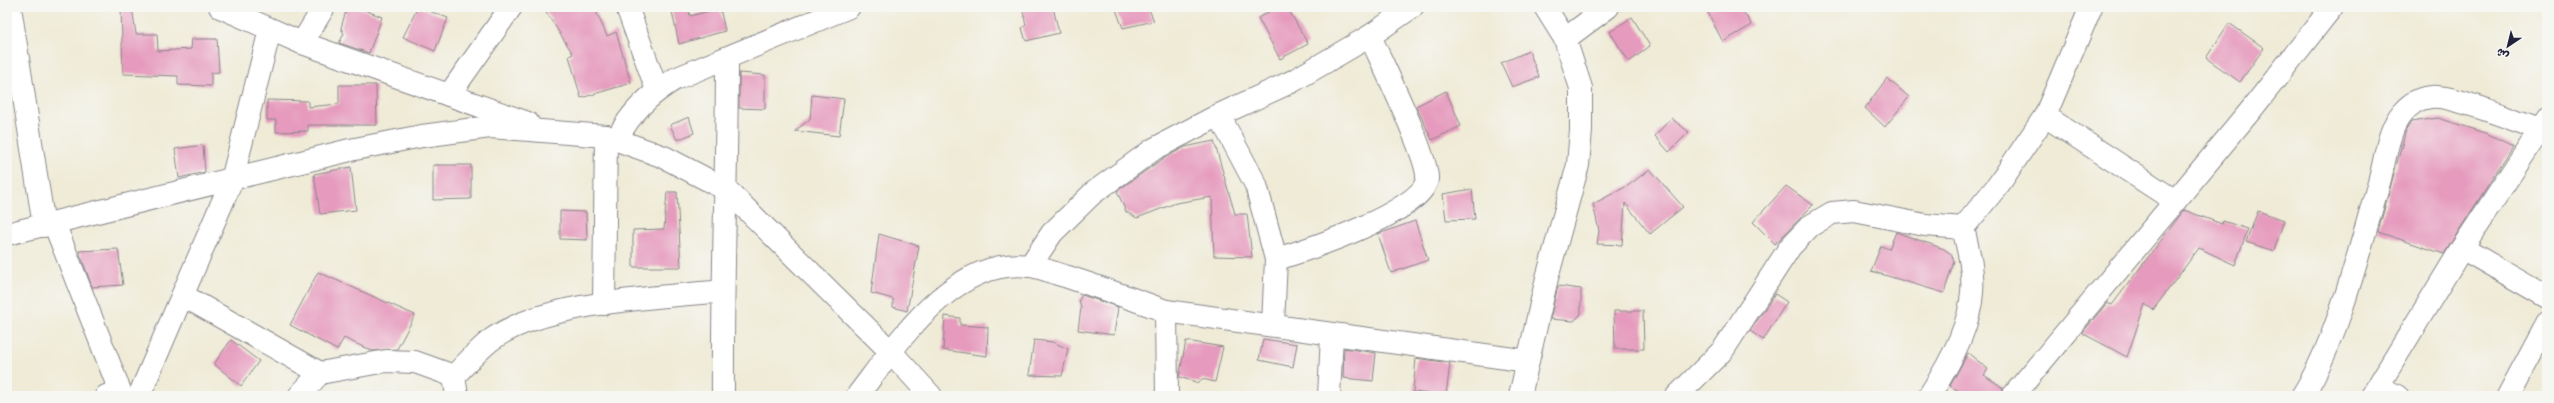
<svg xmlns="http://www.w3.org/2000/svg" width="2554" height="403" viewBox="0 0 2554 403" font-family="Itim,'Playpen Sans Arabic',sans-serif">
  <rect width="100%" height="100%" fill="#f6f6f2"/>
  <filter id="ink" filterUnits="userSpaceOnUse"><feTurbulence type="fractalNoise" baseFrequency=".025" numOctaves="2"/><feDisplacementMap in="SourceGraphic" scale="8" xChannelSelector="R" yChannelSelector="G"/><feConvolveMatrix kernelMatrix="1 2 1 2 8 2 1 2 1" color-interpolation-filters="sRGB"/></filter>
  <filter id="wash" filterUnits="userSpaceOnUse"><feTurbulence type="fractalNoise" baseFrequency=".012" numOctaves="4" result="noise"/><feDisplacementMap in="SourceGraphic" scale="16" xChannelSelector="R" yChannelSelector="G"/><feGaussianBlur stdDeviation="0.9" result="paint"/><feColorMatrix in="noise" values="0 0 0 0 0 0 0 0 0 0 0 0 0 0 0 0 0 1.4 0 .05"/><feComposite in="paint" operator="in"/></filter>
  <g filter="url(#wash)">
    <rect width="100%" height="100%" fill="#efebd7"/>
    <g id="blocks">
      <g fill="#e69bbe">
        <path d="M121,7H132L136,34H157L158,51L191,49L192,39H217L219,72L211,73V86L178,85V76L123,74Z"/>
        <path d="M347,7H357L382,17L369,53L339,43L344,34L341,28Z"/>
        <path d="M418,7L448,18L435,51L403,37Z"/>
        <path d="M543,7H594L607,36L616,32L631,83L581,98L569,56L573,54Z"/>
        <path d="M671,7H688L690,16L720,8L725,31L679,44Z"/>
        <path d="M1022,7H1053L1059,33L1026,41L1022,28L1026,25Z"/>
        <path d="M1115,7H1148L1154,21L1123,28Z"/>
        <path d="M1277,7H1287L1308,44L1280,59L1258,18Z"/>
        <path d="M1705,7H1740L1752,25L1723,42Z"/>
        <path d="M1632,17L1650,46L1629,62L1610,32Z"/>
        <path d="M2229,23L2264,48L2240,82L2206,58Z"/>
        <path d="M1529,51L1539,77L1512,87L1501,63Z"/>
        <path d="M739,73L765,75V109L739,108Z"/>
        <path d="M1887,78L1909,97L1885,127L1865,108Z"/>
        <path d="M339,85H376L377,125H308V131L276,132V120H267V100L308,101V107L339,104Z"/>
        <path d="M1446,91L1461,126L1432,140L1416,106Z"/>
        <path d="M812,95L844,99L839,136L795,131L810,119Z"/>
        <path d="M689,117L694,133L677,140L670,125Z"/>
        <path d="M1671,118L1689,132L1669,152L1655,136Z"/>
        <path d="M2438,118L2486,133L2513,146L2444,254L2378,232L2406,130L2411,122Z"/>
        <path d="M1214,141L1235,214H1247L1252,257L1214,256L1212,197L1176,203L1137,218L1126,212L1117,191L1161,160L1185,147Z"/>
        <path d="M203,145L205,172L179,178L175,149Z"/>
        <path d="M433,165H471V199L433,200Z"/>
        <path d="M351,167L356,210L320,214L314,174Z"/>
        <path d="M1650,169L1683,207L1650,234L1625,203L1622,245L1597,244L1599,231L1593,204L1629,185Z"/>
        <path d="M1786,186L1813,205L1775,244L1753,222Z"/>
        <path d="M1472,189L1475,219L1446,220L1443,194Z"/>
        <path d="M667,192H677L681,267H633V230L664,229Z"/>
        <path d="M2184,210L2222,224L2223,221L2248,229L2235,265L2199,248L2153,310L2145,304L2127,357L2082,333L2107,303L2112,305Z"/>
        <path d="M560,211L586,212L587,240L560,239Z"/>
        <path d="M2258,211L2284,220L2274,251L2246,242Z"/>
        <path d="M1415,221L1428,260L1391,273L1378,234Z"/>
        <path d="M1896,232L1944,249L1951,254L1954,261L1944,293L1871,271L1881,246L1889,249Z"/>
        <path d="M879,234L919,246L907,311L893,307V299L871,293Z"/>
        <path d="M118,249L123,285L92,287L79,251Z"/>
        <path d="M318,272L415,315L397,349L372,351L344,338L337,350L290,325Z"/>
        <path d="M1558,286L1581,289V314L1574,321L1550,319Z"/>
        <path d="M1775,294L1787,302L1763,340L1750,331Z"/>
        <path d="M1082,295L1118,307L1114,335L1078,330L1081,308L1079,300Z"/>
        <path d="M1614,311H1643L1644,349H1615Z"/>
        <path d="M945,316L960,318V325L988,327L987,356L943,350Z"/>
        <path d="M1263,339L1297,344L1293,367L1259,360Z"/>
        <path d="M231,340L259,361L241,386L214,364Z"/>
        <path d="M1034,340L1053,342L1068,349L1062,376L1029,375Z"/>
        <path d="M1186,341L1223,347L1215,382L1202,379L1199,383L1179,377Z"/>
        <path d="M1344,348L1376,353L1373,381L1343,378Z"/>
        <path d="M1968,353L1988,369L1984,375L2003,388L2001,396H1968L1950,386Z"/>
        <path d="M1416,358L1450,363L1446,396L1413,392Z"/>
      </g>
    </g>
  </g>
  <g filter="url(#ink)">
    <use href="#blocks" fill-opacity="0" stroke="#888689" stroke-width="1"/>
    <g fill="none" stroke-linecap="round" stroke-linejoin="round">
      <defs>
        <g id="street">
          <path d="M10,7L44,226"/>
          <path d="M220,7L302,43L528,123"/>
          <path d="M627,7L657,90"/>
          <path d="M1565,39L1608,7"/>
          <path d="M302,43L324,7"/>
          <path d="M449,95L511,7"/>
          <path d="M1219,115L1256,185L1276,259L1273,325"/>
          <path d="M2045,116L2175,201"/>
          <path d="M617,139C631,112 649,95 675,79L849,7"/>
          <path d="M54,223L120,391L106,396"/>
          <path d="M7,234L350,150L422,136L490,127L606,136L664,157L727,190L891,352L931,396"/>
          <path d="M2462,248L2547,297"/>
          <path d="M1276,259C1305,251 1424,211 1427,179C1429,158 1381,61 1370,36"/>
          <path d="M1030,266L1052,233L1093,193L1154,149L1219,115L1293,81L1370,36L1412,7"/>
          <path d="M184,296L320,373L386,361L415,362L454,376L457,396"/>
          <path d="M604,304L606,136"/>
          <path d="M1166,311L1167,396"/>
          <path d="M454,376C466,364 478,350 491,340C544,301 658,298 722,291"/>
          <path d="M2378,386L2397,396"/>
          <path d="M139,396L232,180L270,30"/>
          <path d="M299,396L320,373"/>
          <path d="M723,396C722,284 727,171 727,59"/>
          <path d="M857,396C898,343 953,256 1030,266C1043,268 1056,274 1068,277C1101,288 1133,299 1166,311L1528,361"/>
          <path d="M1329,396L1332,335"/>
          <path d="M1520,396L1547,278L1578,165L1581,130V88L1565,39L1545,7"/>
          <path d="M1677,396L1723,350L1790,247L1810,226L1832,213L1854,211L1925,225L1963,228L1999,184L2045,116L2091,7"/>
          <path d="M1929,396C1948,367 1970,327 1972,292C1974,270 1968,249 1963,228"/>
          <path d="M2013,396L2251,110L2332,7"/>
          <path d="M2302,396C2338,341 2359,250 2378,186C2385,164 2386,137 2399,117C2407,106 2417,98 2431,97C2452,94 2517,122 2541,129"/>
          <path d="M2372,396L2462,248L2547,119"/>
          <path d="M2508,396L2547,323"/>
        </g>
      </defs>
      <use href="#street" stroke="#888689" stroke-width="24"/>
      <use href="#street" stroke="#fff" stroke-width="22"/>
    </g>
  </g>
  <rect width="2554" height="403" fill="none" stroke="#f6f6f2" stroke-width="24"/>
  <g transform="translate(2508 46) rotate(215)" stroke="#f6f6f2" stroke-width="3" paint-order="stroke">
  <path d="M0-3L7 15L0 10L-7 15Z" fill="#22223b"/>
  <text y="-6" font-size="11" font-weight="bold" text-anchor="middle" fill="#22223b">ش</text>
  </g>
</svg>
